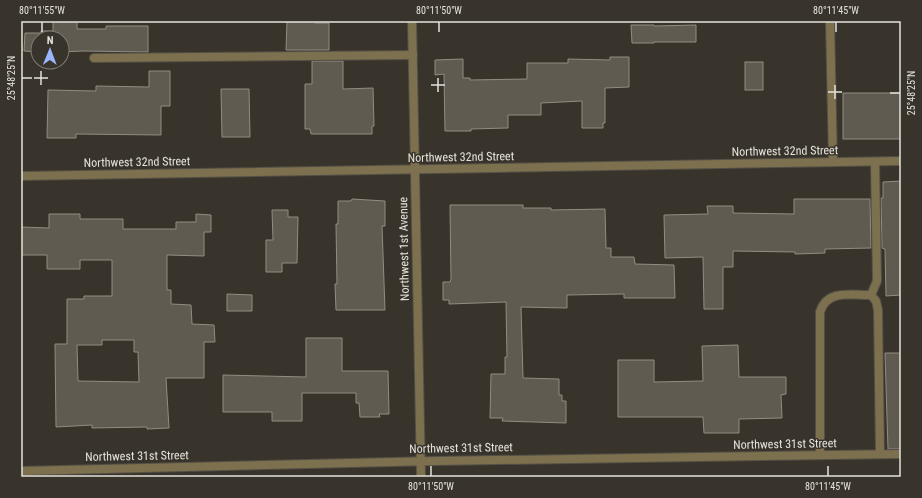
<svg xmlns="http://www.w3.org/2000/svg" width="922" height="498" viewBox="0 0 922 498" font-family="'Roboto Condensed',sans-serif">
  <rect width="100%" height="100%" fill="#38342b"/>
  <g fill="#5f5b51" stroke="#928d83" fill-rule="evenodd">
    <path d="M53,21H77V29H106V26H148V52L82,51L62,52V38H38V52L24,51L25,33H41V31H53Z"/>
    <path d="M287,21H314L315,23H329V50H286Z"/>
    <path d="M631,25H654V26L696,25V42H654V43H632Z"/>
    <path d="M610,57H629V87L605,88V123H603V128H582V101L541,103V115H508V128L471,129V131H445L444,74L435,75V60L463,59V78H470V80L527,79V63H568V59L610,60Z"/>
    <path d="M312,61H343V89L373,88L374,126H372V134H311L310,129H305V84H312Z"/>
    <rect x="745" y="62" width="18" height="28"/>
    <path d="M149,71H170V106H161V135L76,134V138H47L48,90L96,91V86L149,87Z"/>
    <path d="M221,89H249L250,137H222Z"/>
    <rect x="843" y="93" width="58" height="46"/>
    <path d="M901,181V295L886,296L885,249L882,248L881,198H883V182Z"/>
    <path d="M352,199L385,201V226H382L385,310H336L335,284H337L336,224H338V201H351Z"/>
    <path d="M794,199H870L871,248L825,249V253L795,254V252L733,251V267H723V309H704L703,257L665,258L664,215L708,214L707,206H733V213L794,214Z"/>
    <path d="M450,205H523V208H551V210L605,209L606,248H611V257H634L635,264L674,265L675,298H624V294L567,295V308L521,307L523,378L559,379V395H562V401H566V423L502,421L503,418H490L491,374H505V357H507L506,302L449,304V300H443V282H450L451,279Z"/>
    <path d="M272,210H288V217H298L297,263H282V272H266V240H273Z"/>
    <path d="M49,214H80V219H123V229H176V222H196V214L211,215V232H204V256L167,255V290H171V304L191,305L192,324L214,325L215,342H204V378H166L169,428L147,429V427L92,428V425L56,427L55,344H67V299H84V296H112V260H80V269H47V255H21V227L49,228ZM102,340H134V352H138L139,382L78,381L77,345H102Z"/>
    <path d="M227,294L252,295V311H227Z"/>
    <path d="M306,338H342V371H388L389,414H379L380,417H360L359,403H356V393H302V421H272V412H223V375L306,377Z"/>
    <path d="M738,345L739,377H786V394L781,395L782,418L739,419V433H704L703,417H618V360H654V382L703,381L702,346Z"/>
    <path d="M885,353H901V449H888Z"/>
  </g>
  <g fill="none" stroke-linecap="round" stroke-linejoin="round">
    <defs>
      <g id="lane">
        <path d="M830,21L833,162"/>
        <path d="M94,58L413,55"/>
        <path d="M871,295L877,281L875,162"/>
        <path d="M820,455V312C827,289 851,295 871,295L876,301L878,310L880,454"/>
      </g>
      <g id="street">
        <path d="M412,21L421,477"/>
        <path d="M21,176L901,161"/>
        <path d="M21,471L435,461L901,454"/>
      </g>
    </defs>
    <use href="#lane" stroke="#545047" stroke-width="10"/>
    <use href="#street" stroke="#545047" stroke-width="10"/>
    <use href="#lane" stroke="#7d704f" stroke-width="8"/>
    <use href="#street" stroke="#7d704f" stroke-width="8"/>
  </g>
  <path fill="none" stroke="#e4e2dc" stroke-width="1.5" d="M42,32V22M439,32V22M836,32V22M22,78H32M34,78H48M41,85V71M431,85H445M438,92V78M828,92H842M890,93H900M835,99V85M431,476V466M828,476V466"/>
  <g text-anchor="middle" dominant-baseline="central" stroke-width="3" stroke-linejoin="round" paint-order="stroke">
    <g font-size="12" fill="#e4e2dc" stroke="#38342b">
      <text transform="translate(785 151) rotate(-1)">Northwest 32nd Street</text>
      <text transform="translate(461 157) rotate(-1)">Northwest 32nd Street</text>
      <text transform="translate(137 162) rotate(-1)">Northwest 32nd Street</text>
      <text transform="translate(404 249) rotate(-91)">Northwest 1st Avenue</text>
      <text transform="translate(785 444) rotate(-1)">Northwest 31st Street</text>
      <text transform="translate(461 448) rotate(-1)">Northwest 31st Street</text>
      <text transform="translate(137 456) rotate(-1)">Northwest 31st Street</text>
    </g>
  </g>
  <rect width="922" height="498" fill="none" stroke="#38342b" stroke-width="44"/>
  <g transform="translate(50 50) rotate(1)"><circle r="19" fill="#38342b" stroke="#7d7a72"/>
  <path d="M0-3L7 15L0 10L-7 15Z" fill="#9bb5fd"/>
  <text y="-6" font-size="11" font-weight="bold" text-anchor="middle" fill="#e4e2dc">N</text>
  </g>
  <rect x="22" y="22" width="878" height="454" fill="none" stroke="#e4e2dc" stroke-width="1.5"/>
  <g font-size="10" text-anchor="middle" fill="#e4e2dc">
    <text x="42" y="14">80°11'55"W</text>
    <text x="439" y="14">80°11'50"W</text>
    <text x="836" y="14">80°11'45"W</text>
    <text transform="translate(11 78) rotate(-90)" y="4">25°48'25"N</text>
    <text transform="translate(911 93) rotate(-90)" y="4">25°48'25"N</text>
    <text x="431" y="490">80°11'50"W</text>
    <text x="828" y="490">80°11'45"W</text>
  </g>
</svg>
